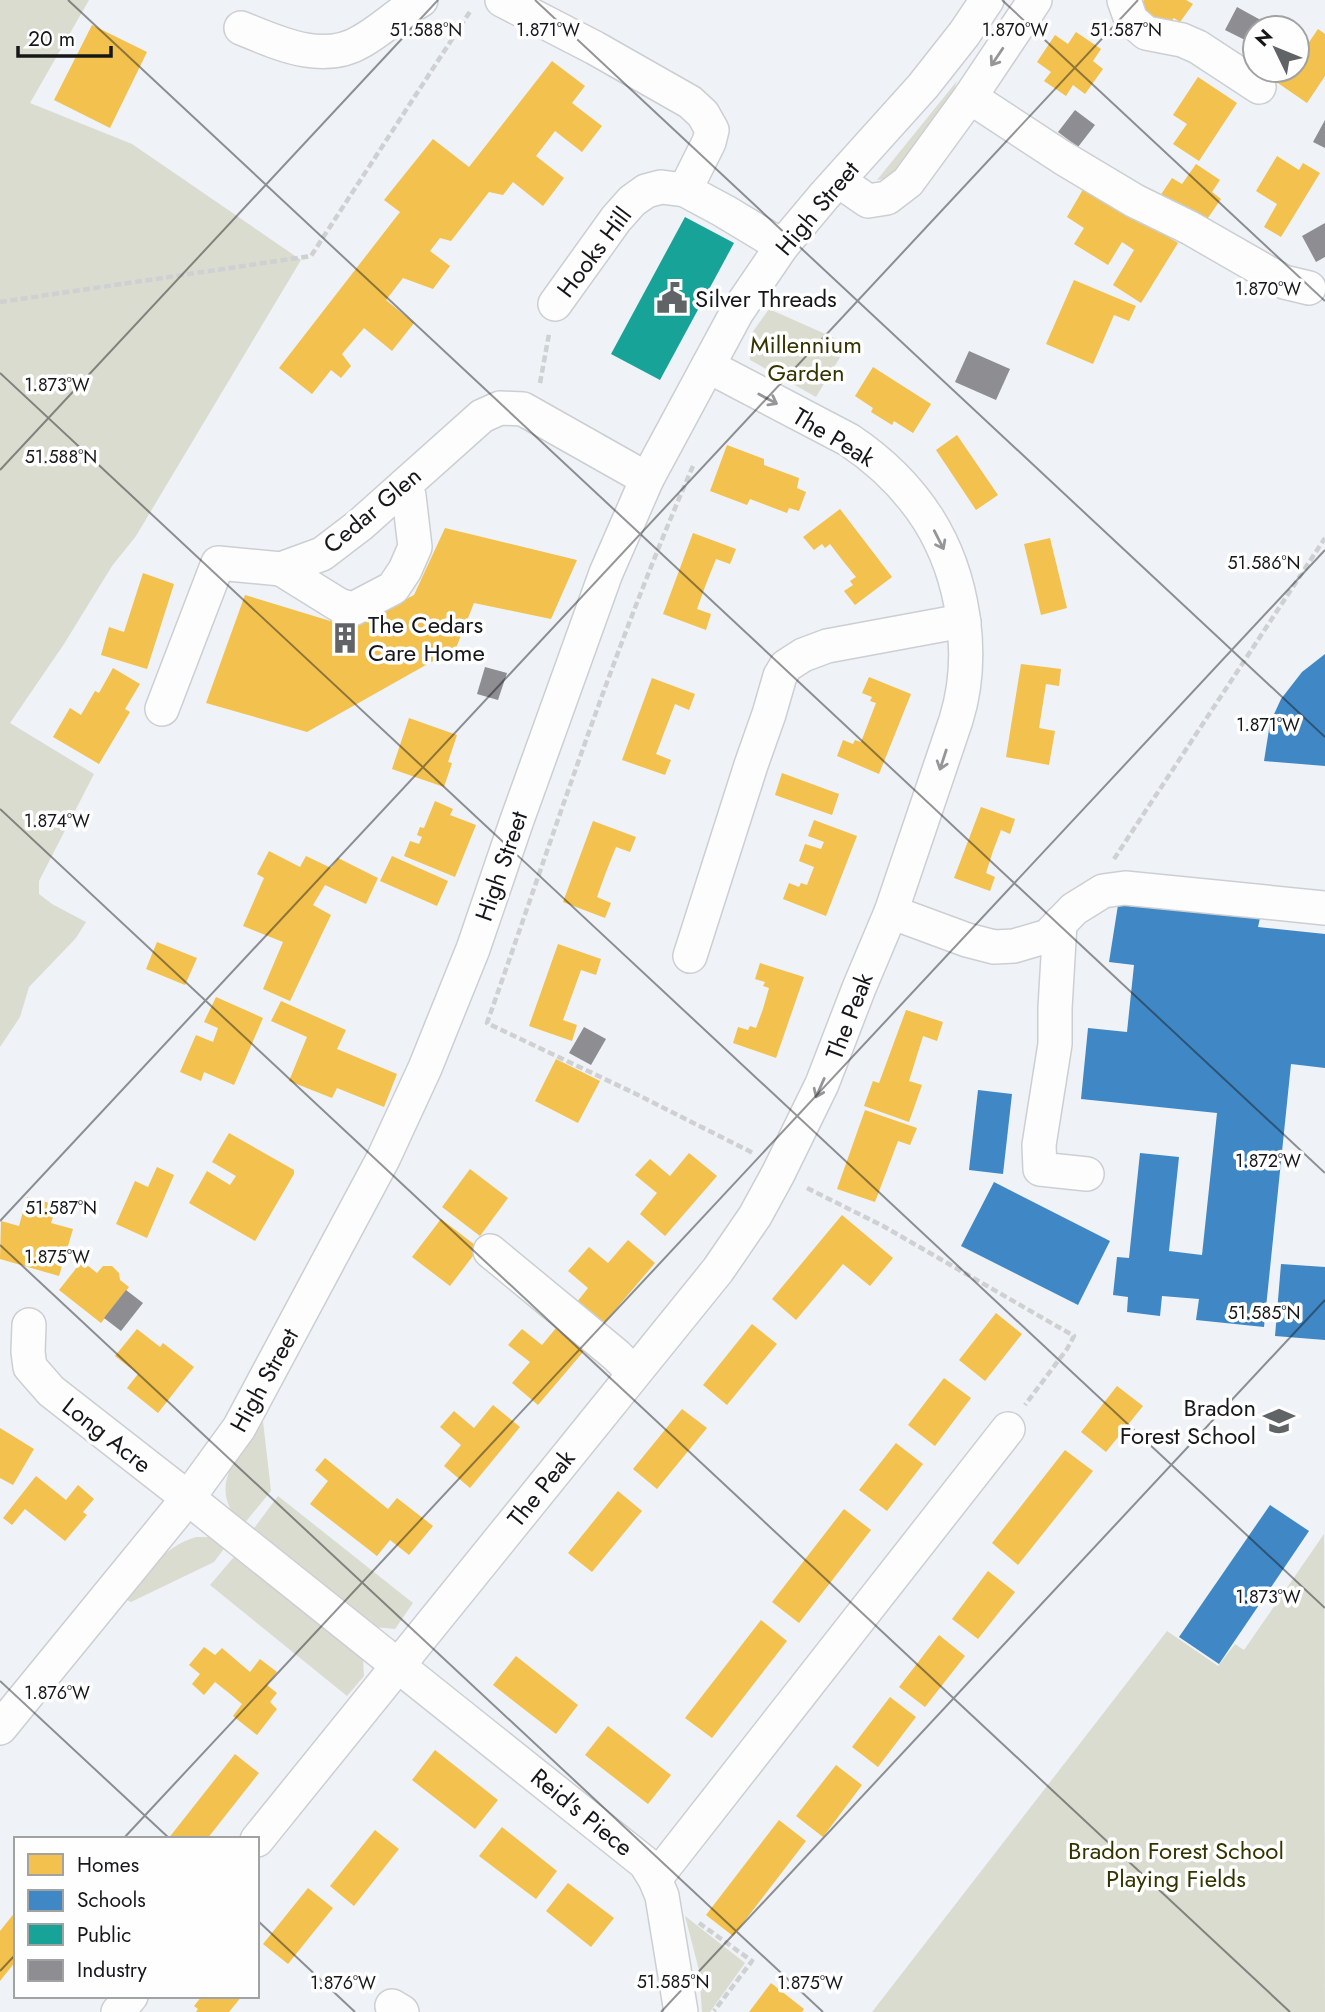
<svg xmlns="http://www.w3.org/2000/svg" width="1325" height="2012" viewBox="0 0 1325 2012" font-family="Jost,sans-serif">
  <rect width="100%" height="100%" fill="#eff2f6"/>
  <g fill="#dadcd0">
    <path d="M0,0H89L30,103L132,144L301,260L136,536L112,566L64,644L10,723L94,774L39,881V894L52,904L86,922L76,938L29,987L20,1017L0,1047Z"/>
    <path d="M957,81L950,99L898,171L885,179L877,180Z"/>
    <path d="M769,309L848,344L816,397L750,360L749,337Z"/>
    <path d="M263,1421L271,1491L243,1525C204,1487 239,1455 263,1421Z"/>
    <path d="M278,1496L413,1603L395,1629L375,1627L252,1531Z"/>
    <path d="M1324,1534L1325,2012H872L1167,1631L1218,1666L1235,1644L1244,1650Z"/>
    <path d="M196,1537H209L229,1542L214,1562L131,1602L125,1599C145,1575 164,1546 196,1537Z"/>
    <path d="M239,1551L363,1659L364,1676L347,1696L210,1585Z"/>
    <path d="M685,1916L745,1963L710,2012H702L699,1970Z"/>
  </g>
  <g fill="#f2c14e">
    <path d="M1144,0H1186L1193,4L1180,22L1174,18L1166,27L1139,7Z"/>
    <path d="M92,25L147,52L110,128L54,100Z"/>
    <path d="M1318,29L1325,34V76L1307,103L1272,79L1278,70H1297V60Z"/>
    <path d="M1076,32L1101,49L1093,61L1103,69L1085,94L1073,85L1066,96L1044,81L1051,72L1037,62L1055,35L1068,44Z"/>
    <path d="M552,61L585,86L572,103L602,126L582,152L555,131L536,156L564,178L543,206L513,182L503,195L489,192L451,241L440,238L430,251L450,266L433,289L403,278L386,300L414,323L392,351L364,328L342,354L351,366L341,378L331,370L312,394L279,368L400,212L384,200L433,139L469,167Z"/>
    <path d="M1198,77L1237,103L1199,161L1173,144L1187,124L1173,115Z"/>
    <path d="M1277,156L1299,170L1303,163L1320,173L1281,237L1264,227L1277,204L1256,191Z"/>
    <path d="M1196,164L1220,180L1212,192L1221,199L1201,228L1158,199L1172,178L1182,184Z"/>
    <path d="M1085,186L1178,243L1141,303L1113,285L1134,250L1122,242L1108,265L1074,244L1084,228L1067,217Z"/>
    <path d="M1074,280L1136,306L1129,321L1114,315L1093,364L1046,344Z"/>
    <path d="M873,367L931,404L913,433L894,421L892,425L871,412L873,408L855,396Z"/>
    <path d="M957,435L998,495L976,510L936,450Z"/>
    <path d="M727,445L764,459V465L799,478L797,488L806,492L799,511L789,508L787,513L750,499L747,505L710,491Z"/>
    <path d="M840,509L892,577L855,605L844,591L853,585L850,581L856,577L843,561L830,544L825,548L822,544L814,550L803,537Z"/>
    <path d="M445,528L577,560L551,619L474,603L456,648L307,732L206,703L245,595L350,627L414,595Z"/>
    <path d="M693,533L736,549L730,564L716,559L706,584L697,609L711,614L706,630L663,614Z"/>
    <path d="M1050,538L1067,608L1041,615L1024,544Z"/>
    <path d="M143,573L174,584L147,669L101,655L109,627L124,632Z"/>
    <path d="M1021,664L1061,669L1059,686L1046,684L1039,728L1055,731L1049,765L1006,757Z"/>
    <path d="M113,668L140,684L125,709L130,712L99,764L53,737L70,708L81,715L95,691L99,693Z"/>
    <path d="M869,677L911,694L879,774L837,756L843,740L853,744L855,740L861,742L876,703L870,701L872,697L862,693Z"/>
    <path d="M652,678L695,694L689,710L675,704L656,754L671,760L665,775L622,760Z"/>
    <path d="M409,718L457,735L448,762L452,763L444,787L392,769Z"/>
    <path d="M782,773L839,794L832,815L775,795Z"/>
    <path d="M435,801L453,809L450,815L476,825L455,877L404,856L410,841L419,844L422,837L417,835L420,827L424,828Z"/>
    <path d="M981,807L1015,819L1010,834L1001,830L993,851L986,873L995,877L990,891L954,878Z"/>
    <path d="M814,820L857,836L826,916L783,899L789,883L799,887L801,883L807,885L814,867L799,861L805,844L821,849L824,842L808,836Z"/>
    <path d="M593,821L636,837L630,852L616,847L606,872L597,897L611,903L605,918L563,902Z"/>
    <path d="M269,851L300,867L306,856L331,868L338,858L378,878L366,904L325,885L313,905L331,915L290,1001L263,989L283,942L243,926L264,878L257,874Z"/>
    <path d="M392,856L448,881L437,906L380,881Z"/>
    <path d="M157,942L197,958L185,985L146,969Z"/>
    <path d="M558,944L601,959L596,975L581,970L563,1020L577,1025L572,1041L529,1026Z"/>
    <path d="M760,963L804,977L776,1058L733,1043L738,1027L748,1030L750,1026L756,1028L763,1009L769,988L763,986L765,982L755,979Z"/>
    <path d="M216,997L263,1018L234,1085L204,1072L201,1081L180,1072L196,1035L213,1042L218,1028L204,1022Z"/>
    <path d="M281,1001L346,1030L337,1049L397,1074L384,1107L337,1088L332,1098L289,1081L307,1037L271,1021Z"/>
    <path d="M906,1010L943,1022L937,1041L923,1036L909,1081L922,1085L909,1122L864,1106L873,1081L879,1083Z"/>
    <path d="M556,1059L600,1081L578,1123L535,1101Z"/>
    <path d="M865,1110L917,1128L910,1145L898,1141L875,1202L837,1189Z"/>
    <path d="M229,1133L294,1170V1174L255,1241L189,1203L207,1171L230,1185L236,1176L212,1162Z"/>
    <path d="M689,1153L717,1176L665,1236L640,1214L657,1193L635,1175L650,1159L670,1176Z"/>
    <path d="M157,1167L174,1175L147,1238L116,1224L135,1181L148,1187Z"/>
    <path d="M470,1169L508,1198L480,1236L442,1207Z"/>
    <path d="M27,1197L57,1205L51,1223L73,1229L59,1276L0,1259L1,1221L19,1226Z"/>
    <path d="M842,1215L893,1258L870,1286L843,1264L796,1320L772,1299Z"/>
    <path d="M441,1219L479,1248L450,1286L412,1257Z"/>
    <path d="M628,1240L655,1263L604,1323L577,1302L588,1288L568,1271L589,1247L608,1263Z"/>
    <path d="M82,1261L97,1273L103,1266H112L119,1273L120,1280L129,1287L101,1323L59,1290Z"/>
    <path d="M996,1313L1022,1334L985,1381L959,1360Z"/>
    <path d="M561,1322L589,1345L538,1405L512,1383L530,1362L508,1345L522,1329L542,1345Z"/>
    <path d="M752,1324L777,1344L727,1405L703,1385Z"/>
    <path d="M137,1329L160,1347L163,1343L194,1367L158,1413L127,1388L138,1374L115,1356Z"/>
    <path d="M944,1378L971,1398L935,1446L908,1425Z"/>
    <path d="M1117,1386L1143,1406L1106,1452L1081,1432Z"/>
    <path d="M493,1405L520,1427L470,1488L444,1466L461,1445L440,1427L454,1411L474,1428Z"/>
    <path d="M682,1409L707,1428L657,1489L633,1469Z"/>
    <path d="M0,1428L34,1449L13,1485L0,1478Z"/>
    <path d="M896,1443L923,1464L887,1511L859,1490Z"/>
    <path d="M1065,1450L1093,1471L1018,1565L992,1543Z"/>
    <path d="M325,1458L388,1509L397,1498L433,1526L409,1555L390,1540L377,1556L310,1504L328,1481L315,1470Z"/>
    <path d="M36,1476L66,1500L78,1485L94,1499L83,1512L87,1515L65,1541L25,1509L12,1525L3,1518Z"/>
    <path d="M618,1491L642,1511L592,1572L568,1553Z"/>
    <path d="M844,1509L871,1530L799,1623L772,1602Z"/>
    <path d="M988,1571L1015,1592L978,1639L952,1619Z"/>
    <path d="M761,1620L787,1641L712,1738L685,1718Z"/>
    <path d="M939,1635L965,1656L925,1707L899,1687Z"/>
    <path d="M204,1647L215,1655L222,1648L250,1672L260,1659L277,1672L267,1685L277,1693L270,1702L277,1709L257,1735L233,1716L242,1704L229,1693L215,1682L204,1695L192,1684L200,1674L189,1665Z"/>
    <path d="M516,1656L578,1705L556,1734L493,1685Z"/>
    <path d="M890,1697L916,1717L878,1767L852,1747Z"/>
    <path d="M608,1726L671,1775L648,1804L585,1755Z"/>
    <path d="M435,1750L498,1800L475,1829L412,1780Z"/>
    <path d="M235,1754L259,1773L207,1839H168Z"/>
    <path d="M836,1765L862,1785L823,1837L796,1816Z"/>
    <path d="M779,1820L806,1841L733,1936L706,1915Z"/>
    <path d="M502,1827L557,1871L536,1899L479,1856Z"/>
    <path d="M375,1830L399,1849L354,1906L330,1886Z"/>
    <path d="M568,1883L614,1918L591,1947L546,1911Z"/>
    <path d="M308,1888L333,1908L288,1964L263,1944Z"/>
    <path d="M16,1911V1961L0,1981V1931Z"/>
    <path d="M771,1983L804,2009L802,2012H749Z"/>
    <path d="M202,1996H242L229,2012H196L198,2009L194,2006Z"/>
  </g>
  <g fill="#3f88c5">
    <path d="M1325,654V766L1264,761L1270,723L1281,699L1302,672Z"/>
    <path d="M1118,905L1260,918L1258,927L1325,934V1068L1291,1064L1264,1327L1196,1320L1199,1299L1162,1296L1160,1316L1127,1312L1128,1297L1113,1295L1117,1257L1129,1258L1140,1153L1179,1157L1169,1251L1202,1255L1217,1113L1081,1099L1088,1028L1127,1032L1134,965L1109,962Z"/>
    <path d="M978,1090L1012,1094L1003,1174L969,1170Z"/>
    <path d="M994,1182L1110,1241L1078,1305L961,1246Z"/>
    <path d="M1281,1264L1325,1267V1340L1275,1336Z"/>
    <path d="M1270,1505L1309,1531L1219,1664L1179,1637Z"/>
  </g>
  <path fill="#17a398" d="M685,217L734,243L660,380L611,354Z"/>
  <g fill="#8d8d92">
    <path d="M1237,7L1257,18L1276,28H1255V45L1225,30Z"/>
    <path d="M1075,110L1095,125L1078,147L1058,132Z"/>
    <path d="M1325,120V148L1313,142Z"/>
    <path d="M1325,223V257L1316,262L1302,236Z"/>
    <path d="M969,351L1010,369L996,400L955,382Z"/>
    <path d="M485,667L507,673L498,700L477,694Z"/>
    <path d="M584,1027L606,1039L591,1065L569,1053Z"/>
    <path d="M126,1290L143,1303L121,1331L104,1318Z"/>
  </g>
  <g fill="none" stroke-linecap="round" stroke-linejoin="round">
    <defs>
      <g id="minor">
        <path d="M502,0L595,48L690,102L703,114L712,130L709,142L685,190"/>
        <path d="M1124,0L1131,20L1146,33L1182,40L1198,47L1259,87"/>
        <path d="M241,28C278,43 323,65 362,41C383,29 400,12 421,0"/>
        <path d="M970,97L1063,158L1135,201L1190,228L1284,282L1309,288"/>
        <path d="M839,181L868,201L887,198L908,182L970,97L1035,0"/>
        <path d="M555,304L616,219L632,201L646,191L661,187L685,190L724,211L782,246"/>
        <path d="M281,569L339,605L353,609L393,588L405,570L415,547L409,496L405,485"/>
        <path d="M162,709L218,563L281,569L322,554L360,525L482,416L500,408L523,409L647,479"/>
        <path d="M891,912L967,940L994,947L1014,946L1048,936L1074,909L1103,891L1125,888L1325,908"/>
        <path d="M1060,923L1055,1008V1044L1039,1145L1040,1169L1087,1174"/>
        <path d="M690,956L751,765L769,714L780,676L786,666L803,655L827,646L946,624L964,622"/>
        <path d="M490,1251L616,1355L634,1373"/>
        <path d="M29,1325L28,1352L30,1367L51,1391L188,1498L645,1863L655,1879L662,1896L681,2012"/>
        <path d="M0,1728L188,1498L239,1428L383,1159L425,1068L473,949L516,823L606,573L647,479L737,312L782,246L824,196L923,86L964,34L987,0"/>
        <path d="M257,1840L718,1270L755,1216L778,1174L822,1084L859,988L891,912L956,720C976,656 964,576 928,519C908,488 879,460 849,440L708,366"/>
        <path d="M655,1879L1008,1429"/>
        <path d="M392,2006L402,2012"/>
        <path d="M118,2012L131,1996"/>
      </g>
    </defs>
    <use href="#minor" stroke="#cccfd2" stroke-width="36"/>
    <g stroke="#cfd0d1" stroke-width="4.5" stroke-dasharray="7 3.5" stroke-linecap="butt">
      <path d="M0,302L311,256L471,10"/>
      <path d="M540,383L549,334"/>
      <path d="M693,466C614,647 553,837 487,1023L634,1093L753,1153"/>
      <path d="M1114,859L1325,538"/>
      <path d="M807,1188L883,1226L1074,1336L1067,1349L1025,1405"/>
      <path d="M699,1923L752,1961L714,2011"/>
    </g>
    <use href="#minor" stroke="#fdfdfe" stroke-width="33"/>
  </g>
  <defs><path id="oneway-shaft" d="M-6 0H5M1.5-3L5.5 0L1.5 3" fill="none" stroke-width="1.6" stroke-linecap="round" stroke-linejoin="round" transform="scale(1.75)"/></defs>
  <g stroke="#959697">
    <use href="#oneway-shaft" transform="translate(997 57) rotate(124)"/>
    <use href="#oneway-shaft" transform="translate(768 399) rotate(28)"/>
    <use href="#oneway-shaft" transform="translate(939 540) rotate(63)"/>
    <use href="#oneway-shaft" transform="translate(943 760) rotate(108)"/>
    <use href="#oneway-shaft" transform="translate(820 1088) rotate(114)"/>
  </g>
  <path fill="none" stroke="#151719" stroke-width="2" stroke-opacity="0.45" d="M68,0L1325,1173M535,0L1325,737M1002,0L1325,301M0,373L1325,1608M0,470L438,0M0,809L1290,2012M0,1221L1138,0M0,1245L823,2012M0,1681L170,1839M123,1839L1325,550M257,1920L355,2012M0,1971L16,1954M661,2012L1325,1300"/>
  <defs>
    <symbol id="civic-bare" viewBox="-9 -9 18 18"><path d="M-.6-6.5H3V-4.5H.6V-3L4-1V1h2V6H-6V1h2V-1L-.6-3ZM-1.2 2.5V6h2.4V2.5Z" fill="#616466" stroke="#fefefe" stroke-width="2.5" paint-order="stroke"/></symbol>
    <symbol id="building-bare" viewBox="-9 -9 18 18"><path d="M-4-6H4V6H1V3H-1V6H-4ZM-2.5-4.3h1.7v1.8h-1.7ZM.8-4.3h1.7v1.8H.8ZM-2.5-1h1.7V.8h-1.7ZM.8-1h1.7V.8H.8Z" fill="#616466" stroke="#fefefe" stroke-width="2.5" paint-order="stroke"/></symbol>
    <symbol id="school-bare" viewBox="-9 -9 18 18"><path d="M0-5L7-2L0 1L-7-2ZM-4 1L0 2.5L4 1V4Q0 6-4 4Z" fill="#616466" stroke="#fefefe" stroke-width="2.5" paint-order="stroke"/></symbol>
  </defs>
  <g fill-rule="evenodd">
    <use href="#civic-bare" x="650" y="276" width="44" height="44"/>
    <use href="#building-bare" x="323" y="616" width="44" height="44"/>
    <use href="#school-bare" x="1257" y="1399" width="44" height="44"/>
  </g>
  <g text-anchor="middle" dominant-baseline="central" stroke-width="7" stroke-linejoin="round" paint-order="stroke">
    <g font-size="24" fill="#151719" stroke="#fefefe">
      <text transform="translate(817 208) rotate(-50)">High Street</text>
      <text transform="translate(594 252) rotate(-53)">Hooks Hill</text>
      <text transform="translate(834 437) rotate(31)">The Peak</text>
      <text transform="translate(372 510) rotate(-40)">Cedar Glen</text>
      <text transform="translate(501 866) rotate(-71)">High Street</text>
      <text transform="translate(849 1016) rotate(-69)">The Peak</text>
      <text transform="translate(264 1380) rotate(-61)">High Street</text>
      <text transform="translate(107 1435) rotate(38)">Long Acre</text>
      <text transform="translate(541 1488) rotate(-51)">The Peak</text>
      <text transform="translate(582 1812) rotate(39)">Reid's Piece</text>
    </g>
    <g font-size="24" fill="#151719" stroke="#fefefe" text-anchor="start">
      <text x="695" y="298">Silver Threads</text>
      <text x="368" y="624">The Cedars<tspan x="368" dy="28">Care Home</tspan></text>
      <text x="1256" y="1407" text-anchor="end">Bradon<tspan x="1256" dy="28">Forest School</tspan></text>
    </g>
    <g font-size="24" fill="#333400" stroke="#fefefe">
      <text x="806" y="344">Millennium<tspan x="806" dy="28">Garden</tspan></text>
      <text x="1176" y="1850">Bradon Forest School<tspan x="1176" dy="28">Playing Fields</tspan></text>
    </g>
  </g>
  <g font-size="18" text-anchor="middle" fill="#151719" stroke="#fefefe" stroke-width="7" stroke-linejoin="round" paint-order="stroke">
    <text x="548" y="36">1.871°W</text>
    <text x="1015" y="36">1.870°W</text>
    <text x="426" y="36">51.588°N</text>
    <text x="1126" y="36">51.587°N</text>
    <text x="1268" y="295">1.870°W</text>
    <text x="57" y="391">1.873°W</text>
    <text x="61" y="463">51.588°N</text>
    <text x="1264" y="569">51.586°N</text>
    <text x="1268" y="731">1.871°W</text>
    <text x="57" y="827">1.874°W</text>
    <text x="1268" y="1167">1.872°W</text>
    <text x="61" y="1214">51.587°N</text>
    <text x="57" y="1263">1.875°W</text>
    <text x="1264" y="1319">51.585°N</text>
    <text x="1268" y="1603">1.873°W</text>
    <text x="57" y="1699">1.876°W</text>
    <text x="673" y="1988">51.585°N</text>
    <text x="343" y="1989">1.876°W</text>
    <text x="810" y="1989">1.875°W</text>
  </g>
  <rect x="14" y="1837" width="245" height="161" fill="#fefefe" stroke="#a1a2a2" stroke-width="2"/>
  <rect x="28" y="1854" width="35" height="21" fill="#f2c14e" stroke="#a1a2a2" stroke-width="2"/>
  <text x="77" y="1872" font-size="21" fill="#151719">Homes</text>
  <rect x="28" y="1890" width="35" height="21" fill="#3f88c5" stroke="#a1a2a2" stroke-width="2"/>
  <text x="77" y="1907" font-size="21" fill="#151719">Schools</text>
  <rect x="28" y="1924" width="35" height="21" fill="#17a398" stroke="#a1a2a2" stroke-width="2"/>
  <text x="77" y="1942" font-size="21" fill="#151719">Public</text>
  <rect x="28" y="1960" width="35" height="21" fill="#8d8d92" stroke="#a1a2a2" stroke-width="2"/>
  <text x="77" y="1977" font-size="21" fill="#151719">Industry</text>
  <g transform="translate(1276 49) rotate(313)"><circle r="33" fill="#fefefe" stroke="#a1a2a2" stroke-width="2"/>
  <path d="M0-5L12 26L0 18L-12 26Z" fill="#616466"/>
  <text y="-10" font-size="19" font-weight="bold" text-anchor="middle" fill="#151719">N</text>
  </g>
  <path d="M18 46v10h93v-10" fill="none" stroke="#151719" stroke-width="3.5"/>
  <text x="28" y="46" font-size="21" fill="#151719" stroke="#fefefe" stroke-width="5" paint-order="stroke">20 m</text>
</svg>
